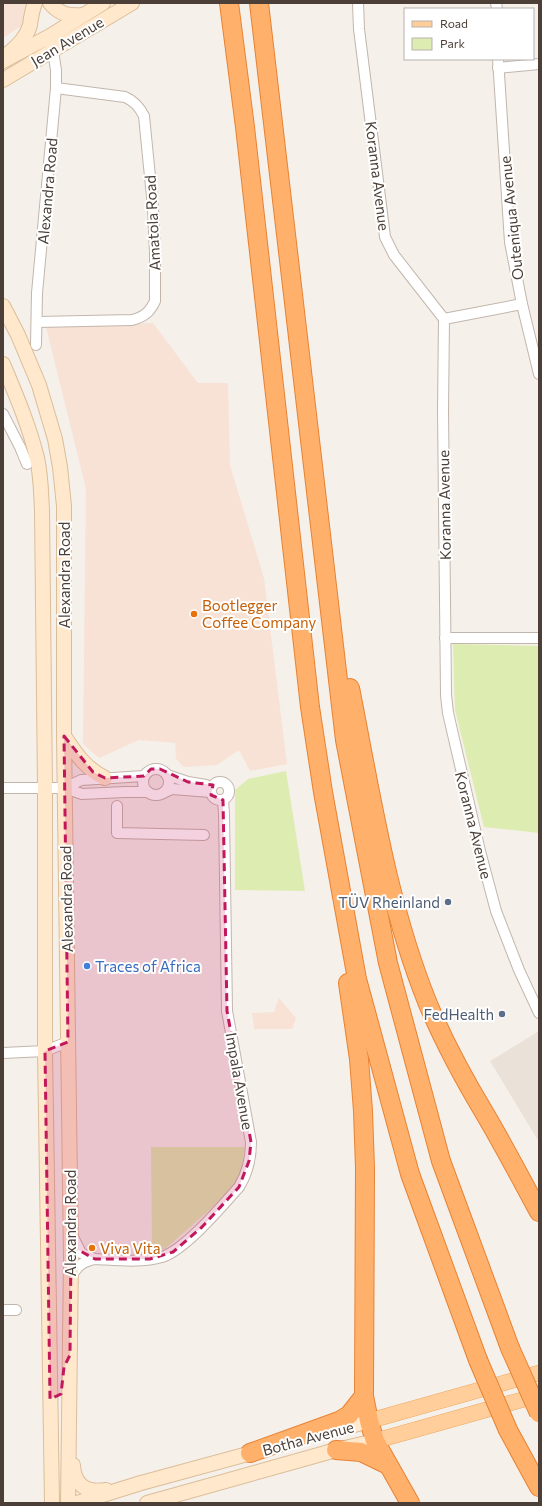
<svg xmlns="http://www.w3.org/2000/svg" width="542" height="1506" viewBox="0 0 542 1506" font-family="Commissioner,sans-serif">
  <rect width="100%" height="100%" fill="#f6f0ea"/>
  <path fill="#eae1d8" d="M539,1031V1142L490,1061Z"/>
  <g fill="#f8e2d5">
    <path d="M3,3H31L23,25L3,38Z"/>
    <path d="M153,323L198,383H228L230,465L264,578L287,764L250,771L239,750L217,765L184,767L176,759L175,743L139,740L99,758L83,744L86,489L46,327Z"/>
    <path d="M279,998L296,1018L292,1029H254L252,1013L274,1012Z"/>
  </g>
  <g fill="#ddecb1">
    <path d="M453,644L539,646V833L484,827L455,710Z"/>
    <path d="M286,771L305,891L235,890V790L248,779Z"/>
    <path d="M151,1147H245L240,1178L232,1190L165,1249L152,1253Z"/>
  </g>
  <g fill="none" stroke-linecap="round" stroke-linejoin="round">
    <defs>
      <g id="minor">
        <path d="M358,3L359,29L385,237L394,255L444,319L443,410L446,695L448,713L480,851L496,911L519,970L539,1013"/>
        <path d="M496,3L497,9"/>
        <path d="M498,59L510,242L522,304L539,374"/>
        <path d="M498,68L539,64"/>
        <path d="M444,319L522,304"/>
        <path d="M37,322L132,320C144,317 150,312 155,301V253L153,207L144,116C139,106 134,101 125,97L56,88"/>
        <path d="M36,345L37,293L56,88V70L52,45"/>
        <path d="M3,414L20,447L27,464"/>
        <path d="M445,638H539"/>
        <circle cx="156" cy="782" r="13"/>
        <path d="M167,775L188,782L206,785"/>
        <circle cx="220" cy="791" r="9"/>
        <path d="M3,788H65L82,794L125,792H148"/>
        <path d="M65,788L81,780L144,776"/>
        <path d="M163,793L172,789L211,792"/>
        <path d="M117,806V833L204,835"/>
        <path d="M3,1053L45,1051L68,1042"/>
        <path d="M73,1237L81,1253L95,1259"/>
        <path d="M71,1277C77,1266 82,1262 95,1259C116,1260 142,1263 162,1257C185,1250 223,1205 239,1187C247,1174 251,1157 251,1142L227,1011L224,814L223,800"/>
        <path d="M3,1310H16"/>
      </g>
      <g id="secondary">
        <path d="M50,3C60,15 69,16 83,15"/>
        <path d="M9,53C18,45 27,37 30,25C31,17 32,10 35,3"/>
        <path d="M3,61L50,36L103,3"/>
        <path d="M3,80L132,3"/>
        <path d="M3,306L18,335L39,385L55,439L60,467L64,506V736L71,1258L68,1503"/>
        <path d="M3,364C16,395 29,425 37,458C41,475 41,493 42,510L45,788V1051L52,1503"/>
        <path d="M64,736C77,755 85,768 105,778"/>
        <path d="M329,1432L369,1421"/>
        <path d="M73,1465C74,1485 86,1493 106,1490"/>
        <path d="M77,1503L141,1483L259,1451"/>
        <path d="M147,1503L336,1450L375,1441"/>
      </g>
      <g id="primary">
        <path d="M369,1421L539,1373"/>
        <path d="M375,1441L539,1395"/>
      </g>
      <g id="motorway">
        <path d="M229,3L245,127L310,707L323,792L357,979L410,1174L478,1360"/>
        <path d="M259,3L345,740L388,963L441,1161L510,1348"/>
        <path d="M350,688C371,794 387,903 428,1004C444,1042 464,1079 485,1114C504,1146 521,1179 539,1212"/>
        <path d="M348,983L359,1059L363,1111L365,1168L364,1396L369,1421L375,1441L410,1503"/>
        <path d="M508,1430L539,1487"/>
        <path d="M336,1450L361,1452L388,1465"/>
        <path d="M250,1453L339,1421L349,1415L364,1396"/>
      </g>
    </defs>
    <use href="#minor" stroke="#c2b6ac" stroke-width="12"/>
    <use href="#secondary" stroke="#dbbd99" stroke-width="16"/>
    <use href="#primary" stroke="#eba862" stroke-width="16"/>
    <use href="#motorway" stroke="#e78233" stroke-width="20"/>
    <use href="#minor" stroke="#fff" stroke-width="10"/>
    <use href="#secondary" stroke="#ffe8cb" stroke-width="14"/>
    <use href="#primary" stroke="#ffce9a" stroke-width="15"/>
    <use href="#motorway" stroke="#ffb16c" stroke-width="18"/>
    <defs>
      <g id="motorway-bridge">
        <path d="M510,1348L539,1413"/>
        <path d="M478,1360L508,1430"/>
      </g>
    </defs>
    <use href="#motorway-bridge" stroke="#e78233" stroke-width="20" stroke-linecap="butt"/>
    <use href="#motorway-bridge" stroke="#ffb16c" stroke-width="18"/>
  </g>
  <path fill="#c2185b" fill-opacity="0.2" stroke="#c2185b" stroke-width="3" stroke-dasharray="8 5" stroke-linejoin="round" d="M64,736L93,772L105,778L144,776L151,769H160L188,782L213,785L211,795L223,800L227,1011L251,1142L249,1161L239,1187L202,1227L173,1252L150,1259H95L71,1246L70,1355L64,1367L61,1394L50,1399L45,1051L68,1042Z"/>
  <g fill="#e8710a" stroke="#fff" stroke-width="1.5">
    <circle cx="194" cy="614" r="4"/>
    <circle cx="92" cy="1248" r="4"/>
  </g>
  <g fill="#5c6f8a" stroke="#fff" stroke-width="1.5">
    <circle cx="448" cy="902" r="4"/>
    <circle cx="502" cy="1014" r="4"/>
  </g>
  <circle fill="#3f7fe0" stroke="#fff" stroke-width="1.5" cx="87" cy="966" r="4"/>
  <g text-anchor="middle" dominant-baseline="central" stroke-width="4" stroke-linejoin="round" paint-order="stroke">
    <g font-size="15" fill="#4b3f37" stroke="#fff">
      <text transform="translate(67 41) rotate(-31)">Jean Avenue</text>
      <text transform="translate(378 176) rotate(83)">Koranna Avenue</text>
      <text transform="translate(47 191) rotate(-85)">Alexandra Road</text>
      <text transform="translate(511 218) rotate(-96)">Outeniqua Avenue</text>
      <text transform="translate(152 223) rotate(-93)">Amatola Road</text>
      <text transform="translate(444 505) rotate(-91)">Koranna Avenue</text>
      <text transform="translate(64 575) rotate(-90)">Alexandra Road</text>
      <text transform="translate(474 825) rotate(76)">Koranna Avenue</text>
      <text transform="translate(66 899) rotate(-91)">Alexandra Road</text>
      <text transform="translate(240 1081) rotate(80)">Impala Avenue</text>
      <text transform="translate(70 1223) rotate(-90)">Alexandra Road</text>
      <text transform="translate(308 1438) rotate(-15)">Botha Avenue</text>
    </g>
    <g font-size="15" fill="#c56008" stroke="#fff" text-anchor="start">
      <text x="202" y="605">Bootlegger<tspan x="202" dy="17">Coffee Company</tspan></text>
      <text x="100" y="1248">Viva Vita</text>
    </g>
    <g font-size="15" fill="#4e5e75" stroke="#fff" text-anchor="end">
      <text x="440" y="902">TÜV Rheinland</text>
      <text x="494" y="1014">FedHealth</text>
    </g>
    <g font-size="15" fill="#366cbe" stroke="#fff" text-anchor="start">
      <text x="95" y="966">Traces of Africa</text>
    </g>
  </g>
  <rect width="542" height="1506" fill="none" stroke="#4b3f37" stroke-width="8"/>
  <rect x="404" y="8" width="130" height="52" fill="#ffffff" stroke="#b7b2af"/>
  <rect x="412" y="21" width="20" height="6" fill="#ffce9a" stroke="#b7b2af"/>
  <text x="440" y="28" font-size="12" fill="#4b3f37">Road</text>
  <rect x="412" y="38" width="20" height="12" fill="#ddecb1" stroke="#b7b2af"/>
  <text x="440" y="48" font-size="12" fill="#4b3f37">Park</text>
</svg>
